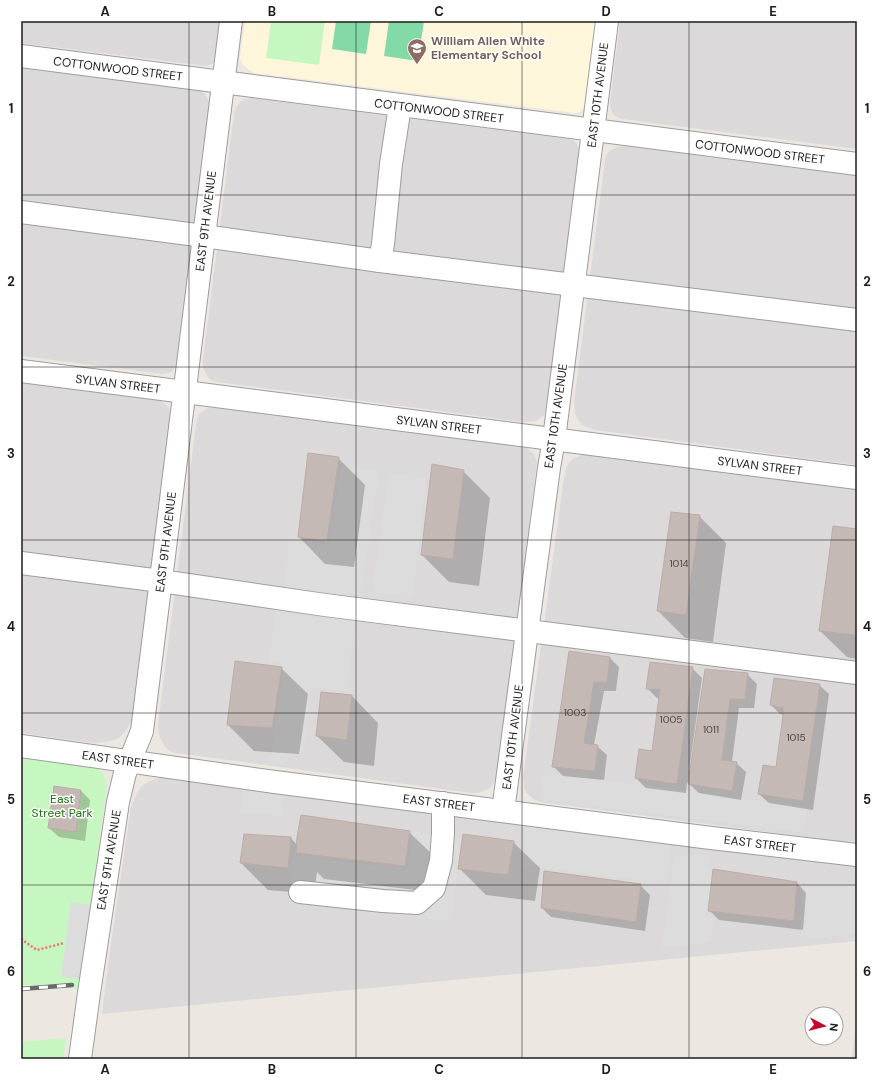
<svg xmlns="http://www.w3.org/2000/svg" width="878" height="1080" viewBox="0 0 878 1080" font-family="'DM Sans',sans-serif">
  <rect width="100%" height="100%" fill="#ede7e2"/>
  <g fill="#dbd9da">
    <path d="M21,21H222L215,62L212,64L206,66L21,43Z"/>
    <path d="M620,21H857V149L622,119L617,117L613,114L611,110L610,103Z"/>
    <path d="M21,68L197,90L203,92L208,99L210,105L177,364L171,372L163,374L21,356Z"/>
    <path d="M251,98L569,139L574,141L577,144L580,153L546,408L544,415L536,421L524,422L217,382L211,380L207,376L203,368V360L234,114L236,107L240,102L245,99Z"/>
    <path d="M624,146L857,176V465L595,430L582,425L578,420L575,413L574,402L605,160L607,154L611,150L617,147Z"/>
    <path d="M21,383L152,399L160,401L165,404L169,408L170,412V424L133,713L131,722L124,733L119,738L106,742L93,743L21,733Z"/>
    <path d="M210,408H219L520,446L527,448L534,454L537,462L499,770L494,783L490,788L484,791L478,793H471L176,753L171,752L166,748L162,742L159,735L158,724L196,424L199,414L206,409Z"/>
    <path d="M582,455H590L857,490V841L844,842L539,802L533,799L527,793L524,788L523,777L564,478L566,468L569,463L573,459Z"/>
    <path d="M162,777H170L857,866V941L102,1014L109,957L131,807L138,791L143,785L155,779Z"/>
    <path d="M857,1017V1059H852Z"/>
  </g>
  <path fill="#fef6db" d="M245,21H597L586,105L580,112L575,113L254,73L246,68L242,63L240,58Z"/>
  <g fill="#c7f7c0">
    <path d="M271,21H325L319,65L266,58Z"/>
    <path d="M21,756L96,767L104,775L107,784L81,979L78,989L34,985L21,986Z"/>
    <path d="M66,1038L63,1059H21V1042Z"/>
  </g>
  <g fill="#83daa6">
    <path d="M336,21H371L366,54L332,49Z"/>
    <path d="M389,21H424L418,61L384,56Z"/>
  </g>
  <g fill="#dcdcdc">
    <path d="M341,466L380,471L360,595L285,589L289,540L328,548Z"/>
    <path d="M389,472L427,478L413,596L372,594Z"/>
    <path d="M276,607L356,614L347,691L312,688L304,751L287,759L285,764L270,761L284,664L269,662Z"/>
    <path d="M543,772L808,807L803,833L540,799Z"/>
    <path d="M243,784L285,790L282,816L240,813Z"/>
    <path d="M527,826L672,843L667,883L522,866Z"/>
    <path d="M412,832L461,837L452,922L289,902L294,856L407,869Z"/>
    <path d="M695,854L710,856L708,868L713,869L707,916L714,919L711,942L662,948L674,857Z"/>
    <path d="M803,884L857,885V934L800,940L799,923Z"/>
    <path d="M71,902L91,905L81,979L61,977Z"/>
  </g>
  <g fill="#0003">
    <path d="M338,458L365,485L354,567L325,564L299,537Z"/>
    <path d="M463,471L490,498L479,586L449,582L422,555Z"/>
    <path d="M699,516L726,543L713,642L685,638L658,611Z"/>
    <path d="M857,530V659L847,657L820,631Z"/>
    <path d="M570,652L610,658L619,667L616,691H604L594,745L597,746L607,755L604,780L563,776L553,766Z"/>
    <path d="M281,668L308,694L299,754L254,751L228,725Z"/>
    <path d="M692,668L702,678L689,771H691L706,670L747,674L757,684L754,708H739L732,762L736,763L746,772L741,800L699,793L687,782L686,793L646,788L636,778L653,752L660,698H657L647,688Z"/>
    <path d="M819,685L829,694L813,810L769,803L759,794L776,769L784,715L780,714L771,705Z"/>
    <path d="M352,696L378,723L374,766L344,762L317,736Z"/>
    <path d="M54,788L81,791L90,800L85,841L59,837L49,828Z"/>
    <path d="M409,832L436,858L432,892L324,879L317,872L314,894L268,890L241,863L291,838L297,845Z"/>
    <path d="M513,842L540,868L535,901L486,895L459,868Z"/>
    <path d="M797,883L806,893L803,930L719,920L709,910Z"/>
    <path d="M640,885L650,895L645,931L551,917L542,908Z"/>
  </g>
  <g fill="#c5b9b6" stroke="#beaba6">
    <path d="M308,453L339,457L327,541L298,537Z"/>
    <path d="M432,464L464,470L453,559L421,555Z"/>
    <path d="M671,512L700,515L686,615L657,611Z"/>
    <path d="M833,526L857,529V622L855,635L819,631Z"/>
    <path d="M569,651L610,657L607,682H594L584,743L598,745L595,771L552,767Z"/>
    <path d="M235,661L282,667L272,728L227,725Z"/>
    <path d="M650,662L693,667L677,784L635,778L639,749L652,751L660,689H646Z"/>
    <path d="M705,669L748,673L745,699H730L722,760L737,762L732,791L688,784Z"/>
    <path d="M774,678L820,684L803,801L758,794L763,765L776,767L784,708L770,705Z"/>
    <path d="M321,692L352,695L347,740L316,736Z"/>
    <path d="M54,786L81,790L76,832L48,828Z"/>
    <path d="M301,815L410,831L405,866L296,853L297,837Z"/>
    <path d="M244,834L291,837L288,868L240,863Z"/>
    <path d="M463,834L514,841L508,875L458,869Z"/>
    <path d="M713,869L797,882L794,921L708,911Z"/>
    <path d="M544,871L641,884L636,922L541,908Z"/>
  </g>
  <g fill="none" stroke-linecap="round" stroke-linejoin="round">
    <defs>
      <g id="minor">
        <path d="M21,56L857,164"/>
        <path d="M21,212L204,236L380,261L857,320"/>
        <path d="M380,261L383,244L391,164L400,106"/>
        <path d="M21,371L857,478"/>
        <path d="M21,563L161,581L325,605L857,673"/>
        <path d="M21,746L275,782L703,837L857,855"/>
        <path d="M503,811L549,468L554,439L607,21"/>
        <path d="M300,892L383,901L417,903L434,888L441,861L443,833V803"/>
        <path d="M80,1059L89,993L118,802L125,773L142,731L231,21"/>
      </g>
    </defs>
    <use href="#minor" stroke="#9d9d9d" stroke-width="24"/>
    <path stroke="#f46d7b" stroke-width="2.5" stroke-dasharray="2 2" stroke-linecap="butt" d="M21,939L37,950L64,943"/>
    <use href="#minor" stroke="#fff" stroke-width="22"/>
    <defs>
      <path id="rail" d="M21,989L72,985"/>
    </defs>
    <use href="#rail" stroke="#6a6a6a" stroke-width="4.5"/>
    <use href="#rail" stroke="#fff" stroke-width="3" stroke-dasharray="9" stroke-linecap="butt"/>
  </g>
  <path fill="none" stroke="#1c1c1c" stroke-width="1" stroke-opacity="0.55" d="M189,21V1059M356,21V1059M522,21V1059M689,21V1059M21,195H857M21,367H857M21,540H857M21,713H857M21,885H857"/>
  <defs>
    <symbol id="school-pin" viewBox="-11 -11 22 30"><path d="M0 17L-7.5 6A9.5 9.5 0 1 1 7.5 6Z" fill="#8d6e63" stroke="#fff"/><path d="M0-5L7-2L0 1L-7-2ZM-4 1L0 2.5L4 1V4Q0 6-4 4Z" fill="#fff"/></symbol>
  </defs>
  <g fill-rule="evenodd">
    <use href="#school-pin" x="406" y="37" width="22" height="30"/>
  </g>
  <g text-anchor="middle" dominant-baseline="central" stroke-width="3" stroke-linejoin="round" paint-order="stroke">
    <g font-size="10" fill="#464342">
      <text x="679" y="563">1014</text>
      <text x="575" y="712">1003</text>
      <text x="671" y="719">1005</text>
      <text x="711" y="729">1011</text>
      <text x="796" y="737">1015</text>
    </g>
    <g font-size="12" font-weight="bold" fill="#785e54" stroke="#fff" text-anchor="start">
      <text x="431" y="41">William Allen White<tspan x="431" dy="14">Elementary School</tspan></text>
    </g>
    <g font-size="12" fill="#1c1c1c" stroke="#fff">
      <text transform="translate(118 69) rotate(7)">COTTONWOOD STREET</text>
      <text transform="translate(598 95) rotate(-83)">EAST 10TH AVENUE</text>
      <text transform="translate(439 111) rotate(7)">COTTONWOOD STREET</text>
      <text transform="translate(760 152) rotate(7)">COTTONWOOD STREET</text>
      <text transform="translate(206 221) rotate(-83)">EAST 9TH AVENUE</text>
      <text transform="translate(118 384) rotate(7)">SYLVAN STREET</text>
      <text transform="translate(556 416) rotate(-82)">EAST 10TH AVENUE</text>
      <text transform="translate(439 425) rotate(7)">SYLVAN STREET</text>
      <text transform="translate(760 466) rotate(7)">SYLVAN STREET</text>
      <text transform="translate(166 542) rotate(-83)">EAST 9TH AVENUE</text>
      <text transform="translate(513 737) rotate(-83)">EAST 10TH AVENUE</text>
      <text transform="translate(118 760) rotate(8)">EAST STREET</text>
      <text transform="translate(439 803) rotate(7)">EAST STREET</text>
      <text transform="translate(760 844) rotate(7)">EAST STREET</text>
      <text transform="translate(109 860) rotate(-81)">EAST 9TH AVENUE</text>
    </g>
    <g font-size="12" fill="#1c760f" stroke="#fff">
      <text x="62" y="799">East<tspan x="62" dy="14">Street Park</tspan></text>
    </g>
  </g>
  <rect width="878" height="1080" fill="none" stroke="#ffffff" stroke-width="44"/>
  <g transform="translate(824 1026) rotate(97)"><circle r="19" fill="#ffffff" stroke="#a4a4a4"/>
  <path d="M0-3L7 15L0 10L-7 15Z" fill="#c1082e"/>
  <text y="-6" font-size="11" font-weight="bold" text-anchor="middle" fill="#1c1c1c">N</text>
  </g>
  <rect x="22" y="22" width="834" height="1036" fill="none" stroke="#1c1c1c" stroke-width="1.5"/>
  <g font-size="13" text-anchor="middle" font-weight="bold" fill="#1c1c1c">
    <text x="105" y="16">A</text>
    <text x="272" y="16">B</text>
    <text x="439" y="16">C</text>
    <text x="606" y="16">D</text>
    <text x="773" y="16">E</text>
    <text x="11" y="113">1</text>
    <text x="867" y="113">1</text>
    <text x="11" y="286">2</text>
    <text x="867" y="286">2</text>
    <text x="11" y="458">3</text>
    <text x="867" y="458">3</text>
    <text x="11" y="631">4</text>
    <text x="867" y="631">4</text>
    <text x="11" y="804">5</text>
    <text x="867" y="804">5</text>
    <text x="11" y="976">6</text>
    <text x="867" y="976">6</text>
    <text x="105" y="1074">A</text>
    <text x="272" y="1074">B</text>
    <text x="439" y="1074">C</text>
    <text x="606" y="1074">D</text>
    <text x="773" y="1074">E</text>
  </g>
</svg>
